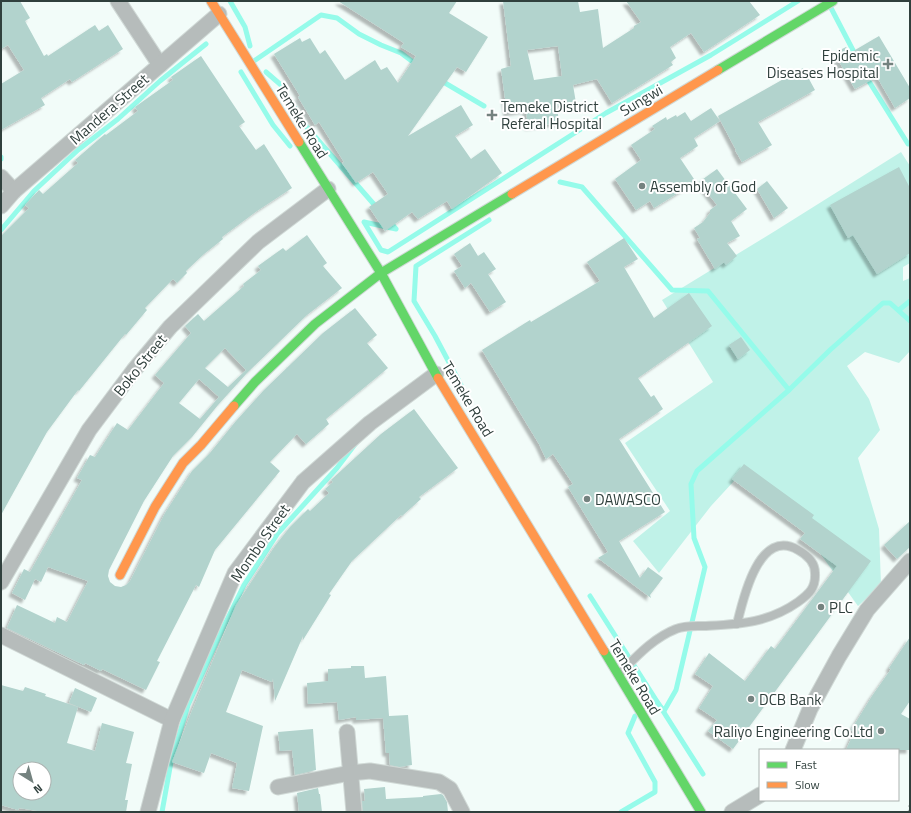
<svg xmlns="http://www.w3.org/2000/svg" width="911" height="813" viewBox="0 0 911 813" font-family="'Titillium Web',sans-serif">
  <defs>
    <filter id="shadow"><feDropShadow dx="-3.5" dy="3.5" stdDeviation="1" flood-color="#0004"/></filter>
  </defs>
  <rect width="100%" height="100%" fill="#f2fcf9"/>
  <path fill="#c0f2e8" d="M901,152L910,166V263L903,267V281L910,278V351L899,363L865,352L847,366L869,399L880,430L858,458L879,529L881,585L858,606L773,488L746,468L711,506L659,573L633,541L670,511L625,443L713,382L662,300L775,231Z"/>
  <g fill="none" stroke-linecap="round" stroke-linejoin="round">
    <g stroke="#95fbea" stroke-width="5">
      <path d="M230,1L245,27L250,46"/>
      <path d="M831,8L856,56"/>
      <path d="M254,61L321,15L337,18L359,34L381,45L401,53L417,65"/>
      <path d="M241,72L273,125L290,146"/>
      <path d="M266,72L281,85L304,124L378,209"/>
      <path d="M865,75L908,144H910"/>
      <path d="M440,80L484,106"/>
      <path d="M1,157V159"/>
      <path d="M560,182L582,187L672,290L708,291L789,390"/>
      <path d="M389,221L396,229L364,222L381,250L388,252L606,113L711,55L798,1"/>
      <path d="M1,230L34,191L78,150L118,119L160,81L206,44"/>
      <path d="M899,310L910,301"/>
      <path d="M461,385L435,336L414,301L416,266L489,220"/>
      <path d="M590,596L703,774"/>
      <path d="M657,702L664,711L676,690L705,567L694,538L691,484L697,471L789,390L830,350L883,303H890L910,321"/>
      <path d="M162,812L171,762L188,705L223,628L244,585L278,533L337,468L356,443"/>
      <path d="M621,812L655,792V782L628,733L635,716"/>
    </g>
  </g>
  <g fill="#b2d3cd" fill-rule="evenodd" filter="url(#shadow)">
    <path d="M1,1H20L30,18L25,21L44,56L47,54L48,56L95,25L99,31L108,25L123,49L72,82L70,79L41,98L45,105L1,130V84L24,70L8,45L1,49Z"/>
    <path d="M338,1H457L449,13L488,37L466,72L457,67L408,136L461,105L473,125L455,136L471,159L485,149L502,173L452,209L447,201L418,219L412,212L385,231L369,207L388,194L373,172L356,183L342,163L344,162L319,122L315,125L298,97L300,96L274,54L300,38L302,42L310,38L320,54L325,50L345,80L375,60L381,70L387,67L398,83L416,56L401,47L404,43Z"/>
    <path d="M503,1H578L580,12L598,9L603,48L634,28V26L641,22L626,1H749L760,15L704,52L691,33L670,47L676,58L671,62L673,65L612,103L597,79L573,85L576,103L557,106L559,123L528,127L526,110L507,113L501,69L511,66ZM558,46L562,76L534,80L527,50Z"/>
    <path d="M879,36L910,88V98L895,108L877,77L855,89L834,53L846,47L850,53Z"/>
    <path d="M201,56L245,122L239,126L256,150L264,144L292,188L257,211L222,237L223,239L204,254L186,271L187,273L177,283L173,279L145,308L147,310L126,335L125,334L79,391L78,390L47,432L1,515V236L29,208L25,205L39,190L43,194L78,163L75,160L105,134L106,135L138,111L135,107L173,80L171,77Z"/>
    <path d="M803,68L815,90L758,122L772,145L742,162L735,150H736L718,116Z"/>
    <path d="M711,108L720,121L694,138L698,146L680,158L696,182L654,208L650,201L636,210L615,179L641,160L631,145L655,129L652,126L666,117L667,120L676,115L677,117L685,112L691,121Z"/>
    <path d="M899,167L910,188V253L877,274L853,235L848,238L830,205Z"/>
    <path d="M717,169L747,209L731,221L740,236L727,243L737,256L726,265L724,262L715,269L697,239L700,238L694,228L703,222L710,213V210L717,205L699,182Z"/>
    <path d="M767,181L788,208L774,218L757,189Z"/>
    <path d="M307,235L327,263L323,266L342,288L307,315L247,373L218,405L192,437L173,456L144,501L109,570L108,576L110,582L115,586L121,587L126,585L130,581L165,513L192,471L210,453L236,421L264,390L323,333L355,308L377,335L367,343L388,368L326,419L329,424L306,444L297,434L270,462L280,471L215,550L199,587L196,585L157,661L160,662L146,690L102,669L101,671L85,663L84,665L7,628L17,605L55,623L57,617L67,622L88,581L48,567L41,582L35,579L25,600L12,593L24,569L30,572L82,480L77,478L90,455L95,457L117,423L128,430L164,383L155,375L191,333L185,326L198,314L204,321L244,286L243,284L261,270L258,266L283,248L286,251ZM225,348L246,370L228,387L205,368ZM199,379L219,397L200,419L179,403Z"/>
    <path d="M624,238L638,259L624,267L654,318L689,293L712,326L638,378L651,397L654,395L663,409L619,439L665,512L619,541L640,578L648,567L663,578L650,595L651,598L598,558L608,552L568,487L573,484L553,454L546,459L539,444L482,350L530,320L531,322L600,281L587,262Z"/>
    <path d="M470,243L478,256L484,252L496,269L488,274L506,302L490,312L471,283L465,288L454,271L462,266L454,254Z"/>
    <path d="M741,337L750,350L738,359L729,345Z"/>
    <path d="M414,409L458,468L419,497L421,499L402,516L401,515L352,561L329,594L331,595L303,640V636L275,701L273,678L272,682L242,670L226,712L263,726L249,791L232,788L237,763L211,753L204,773L172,762L191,713L236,605L275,546L290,527L308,509L310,511L329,493L325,489L333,482L331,480L381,434Z"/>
    <path d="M744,464L814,515L812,518L871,561L733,749L708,731L717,720L699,708L713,686L695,674L709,653L745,681L771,646L775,649L837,566L800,539L805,533L732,479Z"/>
    <path d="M910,521V547L897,559L884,545Z"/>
    <path d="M910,637V701L901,714L910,719V750H846L854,732L851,730L872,696L891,669L889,668Z"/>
    <path d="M351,666H364L365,678L386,676L389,716L408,715L412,765L399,767L390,765L389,753H386L383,718L356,720V717L339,720L337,702L308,704L307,683L328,681V669L351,668Z"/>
    <path d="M1,685L23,691L25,687L46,694L45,696L78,707L67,743L95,751L102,723L134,732L126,763L132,764L125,800H128L126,812H44L19,808L18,810L1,805ZM20,769H44V793H20Z"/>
    <path d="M75,688L97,698L91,712L69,703Z"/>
    <path d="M313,729L316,770L295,775L292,750L280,751L278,732Z"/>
    <path d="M385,787L386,799L423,797V796L441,794L443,795L447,802L448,812H363L362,801H365L364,789Z"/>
    <path d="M318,788L319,794H320L322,812H299L297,793Z"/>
  </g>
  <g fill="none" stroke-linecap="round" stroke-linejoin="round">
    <defs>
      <path id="lane" d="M619,674C636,657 653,638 676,629C685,625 696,626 706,626C740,624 768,623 798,602C809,594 816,588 815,573C815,562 807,555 798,550C759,527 743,599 737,624"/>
      <g id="street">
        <path d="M118,1L160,65"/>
        <path d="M1,177L14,191"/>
        <path d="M1,206L14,191L219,14"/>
        <path d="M1,582L89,430L134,370L170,327L258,242L328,189"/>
        <path d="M1,635L172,720"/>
        <path d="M347,732L354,812"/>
        <path d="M793,750L810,709L839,656L867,610L910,561"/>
        <path d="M278,787L350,773L370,771L439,782L450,789L462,812"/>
        <path d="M148,812L172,720L235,573L303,482L370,423L436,374"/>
        <path d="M732,812L760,795"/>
      </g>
      <g id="fast">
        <path d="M718,70L833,1"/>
        <path d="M299,142L381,273L438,378"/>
        <path d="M234,406L255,382L315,324L381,273L512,194"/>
        <path d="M604,651L701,812"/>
      </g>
      <g id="slow">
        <path d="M211,1L299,142"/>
        <path d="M512,194L718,70"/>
        <path d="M438,378L604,651"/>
        <path d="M120,575L155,507L183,463L201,445L234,406"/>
      </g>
    </defs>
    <use href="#lane" stroke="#d0d9d6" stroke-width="10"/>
    <use href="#street" stroke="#d0d9d6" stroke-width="17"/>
    <use href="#fast" stroke="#d0d9d6" stroke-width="11"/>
    <use href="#slow" stroke="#d0d9d6" stroke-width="11"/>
    <path stroke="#b3bbb8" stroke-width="2.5" stroke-dasharray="2 3" stroke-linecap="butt" d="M909,812L910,803"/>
    <use href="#lane" stroke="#b6bcbb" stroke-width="8"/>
    <use href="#street" stroke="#b6bcbb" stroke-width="15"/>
    <use href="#fast" stroke="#63d668" stroke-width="9"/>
    <use href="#slow" stroke="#ff974d" stroke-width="9"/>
  </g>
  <g fill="#74827f" stroke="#fff" stroke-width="1.5">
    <path d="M886 58h4v4h4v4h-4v4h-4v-4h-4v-4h4z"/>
    <path d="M490 109h4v4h4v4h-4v4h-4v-4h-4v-4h4z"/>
    <circle cx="642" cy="186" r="4"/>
    <circle cx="587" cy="499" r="4"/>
    <circle cx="821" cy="607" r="4"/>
    <circle cx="751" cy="699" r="4"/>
    <circle cx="881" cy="731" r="4"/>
  </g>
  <g text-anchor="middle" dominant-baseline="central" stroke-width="4" stroke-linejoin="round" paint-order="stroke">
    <g font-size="15" fill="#30403d" stroke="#fff" text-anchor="start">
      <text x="879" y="55" text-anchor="end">Epidemic<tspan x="879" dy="17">Diseases Hospital</tspan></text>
      <text x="501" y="106">Temeke District<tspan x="501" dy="17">Referal Hospital</tspan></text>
      <text x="650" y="186">Assembly of God</text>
      <text x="595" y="499">DAWASCO</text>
      <text x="829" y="607">PLC</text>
      <text x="759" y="699">DCB Bank</text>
      <text x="873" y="731" text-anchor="end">Raliyo Engineering Co.Ltd</text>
    </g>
    <g font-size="15" fill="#30403d" stroke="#fff">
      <text transform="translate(641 100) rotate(-31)">Sungwi</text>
      <text transform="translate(109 109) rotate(-41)">Mandera Street</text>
      <text transform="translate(302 121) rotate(58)">Temeke Road</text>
      <text transform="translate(140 365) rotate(-51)">Boko Street</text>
      <text transform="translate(468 399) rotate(59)">Temeke Road</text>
      <text transform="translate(260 543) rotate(-55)">Mombo Street</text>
      <text transform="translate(635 677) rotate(59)">Temeke Road</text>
    </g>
  </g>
  <rect width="911" height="813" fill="none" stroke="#30403d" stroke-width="4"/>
  <rect x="759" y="749" width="140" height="52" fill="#ffffff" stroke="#acb3b1"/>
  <rect x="767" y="762" width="20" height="6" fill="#63d668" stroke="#acb3b1"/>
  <text x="795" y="769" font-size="12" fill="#30403d">Fast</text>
  <rect x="767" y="782" width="20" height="6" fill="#ff974d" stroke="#acb3b1"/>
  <text x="795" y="789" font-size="12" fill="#30403d">Slow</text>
  <g transform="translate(32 781) rotate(143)"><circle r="19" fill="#ffffff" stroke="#acb3b1"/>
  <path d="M0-3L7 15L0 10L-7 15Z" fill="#74827f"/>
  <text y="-6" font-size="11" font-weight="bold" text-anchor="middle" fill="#30403d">N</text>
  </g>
</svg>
